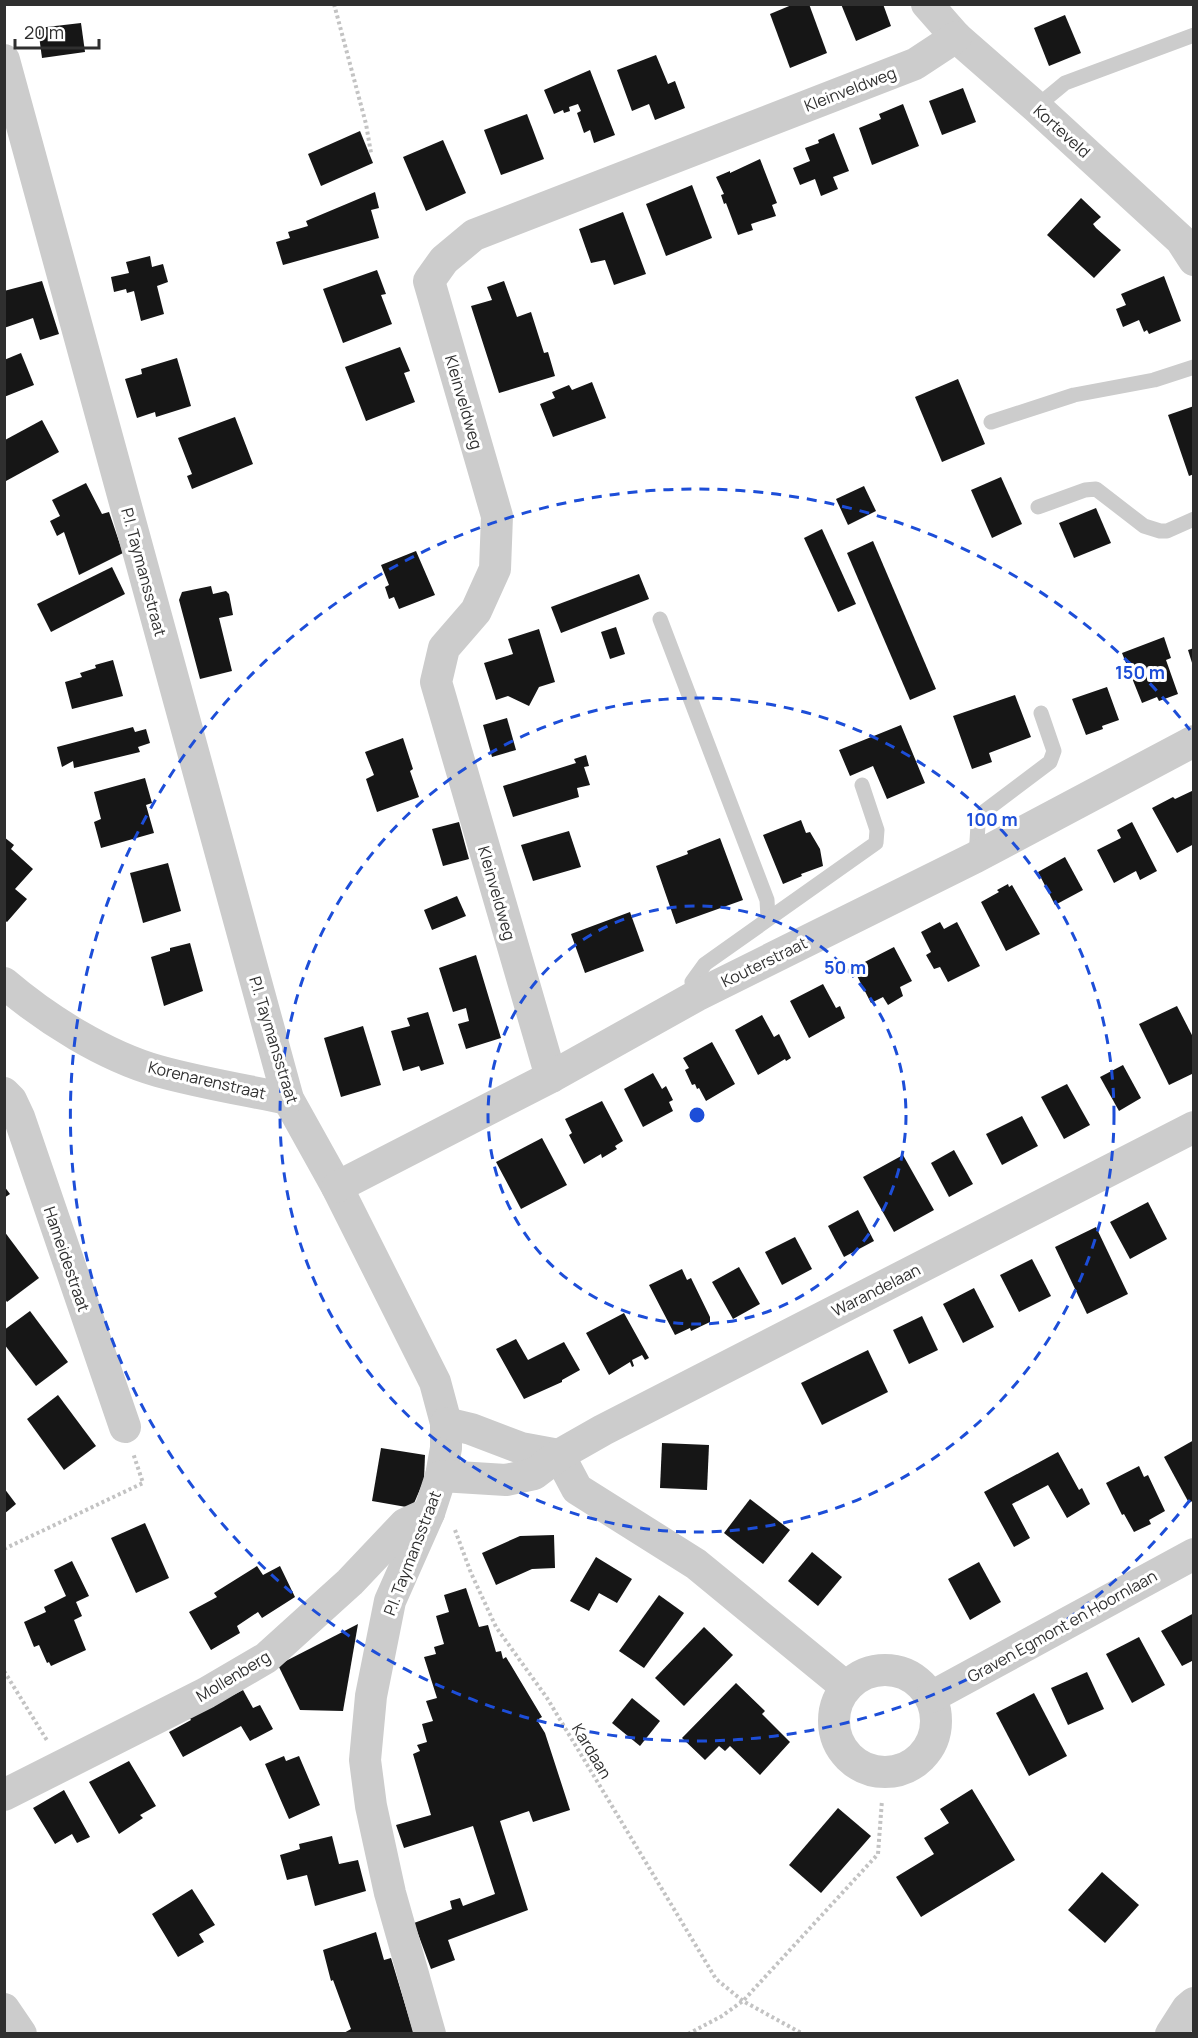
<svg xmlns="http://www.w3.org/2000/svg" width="1198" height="2038" viewBox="0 0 1198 2038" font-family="Manrope,sans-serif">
  <rect width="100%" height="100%" fill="#fff"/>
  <g fill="#161616">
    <path d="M794,4H809L827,53L790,68L770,14Z"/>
    <path d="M841,4H883L891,26L856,41Z"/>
    <path d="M1065,15L1081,53L1049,66L1034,28Z"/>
    <path d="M81,23L85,52L42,58L38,28Z"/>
    <path d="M656,55L668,84L675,81L685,108L655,120L649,104L632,111L617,70Z"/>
    <path d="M590,70L615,135L594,143L590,130L584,133L577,113L581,111L578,104L569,107L570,111L564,113L563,110L554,114L544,90Z"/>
    <path d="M963,88L976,122L942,135L929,101Z"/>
    <path d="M903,104L919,146L872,165L859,128L881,119L879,114Z"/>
    <path d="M527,114L544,159L501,175L484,130Z"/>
    <path d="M360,131L373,163L321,186L308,154Z"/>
    <path d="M834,133L849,171L833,177L838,189L821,196L815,179L800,185L793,168L810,161L805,148L819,143L818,140Z"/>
    <path d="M443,140L466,193L426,211L403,157Z"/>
    <path d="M760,159L777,203L772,205L776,216L751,224L753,230L738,235L726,203L724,204L721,195L724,194L716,177L730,171V173Z"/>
    <path d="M692,185L712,238L666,256L646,204Z"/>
    <path d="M375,192L379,208L371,210L379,238L283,265L276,242L290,238L288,232L308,226L306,221Z"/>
    <path d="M1081,198L1101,217L1093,224L1096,228L1121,250L1094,278L1047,235Z"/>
    <path d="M623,212L646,274L614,285L605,260L591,263L579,229Z"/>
    <path d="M150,256L152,267L163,264L168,282L157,286L164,314L141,321L134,291L127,293L126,289L114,292L111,277L129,273L126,262Z"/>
    <path d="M377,270L386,294L381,295L392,324L343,343L323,289Z"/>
    <path d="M1164,276L1181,321L1149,334L1147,330L1144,332L1139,320L1123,327L1116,309L1126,305L1121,294Z"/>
    <path d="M42,281L59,334L40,340L33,318L4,328V291Z"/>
    <path d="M504,281L517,317L531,312L544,353L548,352L555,376L499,393L471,306L492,300L487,287Z"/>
    <path d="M400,347L410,371L404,373L415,402L366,421L345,367Z"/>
    <path d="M21,353L34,385L4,397V360Z"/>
    <path d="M177,358L191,406L156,417L155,412L137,418L125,379L142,374L141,369Z"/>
    <path d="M958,379L985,444L942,462L915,397Z"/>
    <path d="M592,382L606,418L553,437L540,404L555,398L552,392L569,385L572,390Z"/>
    <path d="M1194,406V474L1189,476L1168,415Z"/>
    <path d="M235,417L253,464L192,489L187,476L192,474L178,438Z"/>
    <path d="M42,420L59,452L6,481L5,478V440Z"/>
    <path d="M1001,477L1022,524L992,538L971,490Z"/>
    <path d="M86,483L102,514L109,512L123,553L79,575L64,532L57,536L50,521L60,516L52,500Z"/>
    <path d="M864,486L876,511L848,525L836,499Z"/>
    <path d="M1096,508L1111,543L1074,558L1059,523Z"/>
    <path d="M822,529L856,604L838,612L804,538Z"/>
    <path d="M873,541L936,689L910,700L847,553Z"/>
    <path d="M416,551L435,595L399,609L394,597L389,599L385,587L389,585L381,565Z"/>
    <path d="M112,567L125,594L51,632L37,604Z"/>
    <path d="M639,574L649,599L561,633L551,607Z"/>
    <path d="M211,586L213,594L226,591L229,594L233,615L219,618L232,671L200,679L179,600L182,592Z"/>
    <path d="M616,627L625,654L610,659L601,632Z"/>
    <path d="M539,629L555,682L539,687L529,706L508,696L496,700L484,663L513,654L508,639Z"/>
    <path d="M1164,637L1171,658L1166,660L1178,694L1159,701L1157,697L1142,703L1122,653Z"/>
    <path d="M1194,648V665L1193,666L1188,650Z"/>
    <path d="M113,660L123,696L72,709L65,682L82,677L80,673L96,668L95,665Z"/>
    <path d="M1107,687L1119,720L1102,726L1103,729L1086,735L1072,699Z"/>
    <path d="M1015,695L1031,737L989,753L992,762L972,769L953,716Z"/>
    <path d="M507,718L516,750L492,757L483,725Z"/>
    <path d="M901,725L925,783L887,799L873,766L850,776L839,750Z"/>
    <path d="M133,727L135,732L146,729L150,743L138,747L140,752L74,768L73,761L62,767L57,747Z"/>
    <path d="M403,738L413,769L410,771L419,797L377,812L366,779L374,775L365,752Z"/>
    <path d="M586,755L589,766L584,767L590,785L577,788L579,797L513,817L503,786L576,763L574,759Z"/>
    <path d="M145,778L152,803L146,805L154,833L101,848L94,822L101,819L94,792Z"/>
    <path d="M1194,790V844L1177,853L1152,808L1173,797L1175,799Z"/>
    <path d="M801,820L806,833L810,832L820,849L823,866L801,874L802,876L783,884L763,835Z"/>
    <path d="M459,822L469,859L443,866L432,829Z"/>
    <path d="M1132,822L1157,871L1140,880L1136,871L1114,883L1097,850L1121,838L1117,830Z"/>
    <path d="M569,831L581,867L533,881L521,845Z"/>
    <path d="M4,837L14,845L11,849L33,869L15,889L27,899L7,922L4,920Z"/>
    <path d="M720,838L743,900L676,924L656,866L688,854L687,851Z"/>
    <path d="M1065,857L1083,890L1055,905L1038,872Z"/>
    <path d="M168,863L181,911L143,923L130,873Z"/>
    <path d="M1008,884L1009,887L1012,885L1040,934L1006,951L981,902L999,892L997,890Z"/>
    <path d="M457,896L466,916L432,930L424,910Z"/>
    <path d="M630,912L644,951L585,973L571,934Z"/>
    <path d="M940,922L944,929L957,922L980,966L948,982L940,967L934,969L926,955L931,952L921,932Z"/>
    <path d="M190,943L203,991L164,1006L151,957L170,951V948Z"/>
    <path d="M894,947L912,981L900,987L903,996L888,1005L883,997L871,1003L853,968Z"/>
    <path d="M476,955L501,1038L466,1049L458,1024L469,1021L466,1008L453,1012L439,968Z"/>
    <path d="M823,984L836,1008L840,1006L845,1018L809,1038L790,1001Z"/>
    <path d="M1177,1006L1194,1039V1073L1169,1085L1139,1024Z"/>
    <path d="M428,1012L444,1064L421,1071L419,1066L403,1071L391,1031L410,1026L407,1018Z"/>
    <path d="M762,1015L774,1037L779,1034L791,1058L786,1061L785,1059L758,1075L735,1030Z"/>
    <path d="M363,1026L381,1085L341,1097L324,1038Z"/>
    <path d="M712,1042L735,1084L706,1101L699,1088L697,1089L695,1084L692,1085L685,1070L689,1068L683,1058Z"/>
    <path d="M1123,1065L1141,1098L1119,1111L1100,1077Z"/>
    <path d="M653,1073L662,1089L666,1086L673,1100L669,1102L673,1111L643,1127L624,1089Z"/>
    <path d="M1067,1084L1090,1125L1064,1139L1041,1097Z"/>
    <path d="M602,1101L623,1141L615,1146L617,1149L602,1158L601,1154L584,1164L569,1135L572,1133L565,1119Z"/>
    <path d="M1022,1116L1038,1146L1002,1165L986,1134Z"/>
    <path d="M542,1138L567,1185L521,1209L496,1162Z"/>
    <path d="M954,1150L973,1184L949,1197L931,1163Z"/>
    <path d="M903,1155L934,1210L894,1232L863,1177Z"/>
    <path d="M4,1186L10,1194L4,1198Z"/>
    <path d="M1148,1202L1167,1239L1130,1259L1110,1222Z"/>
    <path d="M858,1210L874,1241L844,1257L828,1226Z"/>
    <path d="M1096,1227L1128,1294L1087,1314L1055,1247Z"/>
    <path d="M4,1231L39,1278L7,1302L4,1298Z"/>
    <path d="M795,1237L812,1269L782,1285L765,1252Z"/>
    <path d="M1032,1259L1051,1296L1019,1312L1000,1275Z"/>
    <path d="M739,1267L760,1304L733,1319L712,1282Z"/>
    <path d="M682,1269L687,1280L691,1278L710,1317V1322L691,1331L690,1328L675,1335L649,1285Z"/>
    <path d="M974,1288L994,1327L963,1343L943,1304Z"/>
    <path d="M30,1311L68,1362L36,1386L4,1344V1330Z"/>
    <path d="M624,1313L649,1358L645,1360L642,1355L632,1360L634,1366L632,1367L630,1362L609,1375L586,1333Z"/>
    <path d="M922,1316L938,1350L909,1364L893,1330Z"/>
    <path d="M516,1339L528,1360L564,1342L580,1370L562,1380V1382L524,1399L496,1349Z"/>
    <path d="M868,1350L888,1392L822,1425L801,1383Z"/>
    <path d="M58,1395L96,1446L64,1470L27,1419Z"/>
    <path d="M1194,1440V1500L1189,1503L1164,1457Z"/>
    <path d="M662,1443L709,1445L707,1490L660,1488Z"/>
    <path d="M381,1448L425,1455L424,1480L412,1508L372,1501Z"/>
    <path d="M1058,1452L1079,1490L1082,1488L1090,1504L1067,1518L1048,1485L1012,1504L1030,1538L1014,1547L984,1492Z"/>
    <path d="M1139,1466L1144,1477L1148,1475L1165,1511L1149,1520L1151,1524L1134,1532L1124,1514L1122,1515L1106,1483Z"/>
    <path d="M4,1488L16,1504L4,1514Z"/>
    <path d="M750,1499L790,1530L763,1564L724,1533Z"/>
    <path d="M145,1523L169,1578L136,1593L111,1538Z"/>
    <path d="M554,1535L555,1568L532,1569L496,1585L482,1553L520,1536Z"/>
    <path d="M812,1552L842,1577L818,1606L788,1581Z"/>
    <path d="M596,1557L632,1579L617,1603L599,1593L589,1611L570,1601Z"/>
    <path d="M72,1561L89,1596L76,1602L82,1616L74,1620L86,1650L51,1666L49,1662L47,1663L39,1645L34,1647L24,1622L46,1612L44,1607L66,1596L54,1570Z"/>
    <path d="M979,1562L1001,1602L970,1620L948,1579Z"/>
    <path d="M257,1566L263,1575L280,1566L295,1597L262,1618L258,1612L237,1626L240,1633L211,1650L189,1612L217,1597L214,1593Z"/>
    <path d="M466,1588L479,1627L488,1625L496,1652L501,1651L503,1659L506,1657L542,1717L537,1720L545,1733L570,1810L533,1822L529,1811L500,1821L528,1910L448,1940L455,1960L431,1969L414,1923L452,1909L450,1901L460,1898L463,1906L495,1894L473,1826L404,1848L396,1825L431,1815L413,1754L420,1751L417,1745L427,1742L422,1724L433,1721L426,1701L437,1698L424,1657L436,1654L434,1647L444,1644L436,1616L449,1612L444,1595Z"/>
    <path d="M659,1595L684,1613L644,1668L619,1651Z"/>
    <path d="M1194,1613V1660L1182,1666L1161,1631Z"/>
    <path d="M358,1624L343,1711L300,1710L278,1665Z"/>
    <path d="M704,1627L733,1655L684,1706L655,1678Z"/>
    <path d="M1139,1637L1165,1685L1132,1703L1106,1654Z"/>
    <path d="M1087,1672L1104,1709L1068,1725L1051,1688Z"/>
    <path d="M736,1683L765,1711L762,1714L790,1742L760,1775L730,1746L725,1751L719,1746L705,1760L682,1738Z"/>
    <path d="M243,1690L253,1708L260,1705L273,1729L250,1741L241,1726L183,1757L169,1732L191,1720L186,1712L227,1698Z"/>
    <path d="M1034,1693L1067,1756L1029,1776L996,1713Z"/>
    <path d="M632,1698L660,1721L640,1746L612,1723Z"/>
    <path d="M284,1756L286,1761L299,1756L320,1805L289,1819L265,1764Z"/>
    <path d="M129,1761L156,1806L140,1815L143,1818L119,1834L89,1782Z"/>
    <path d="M972,1789L1015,1860L921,1917L896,1877L934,1854L924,1838L949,1823L940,1809Z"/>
    <path d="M64,1790L90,1837L77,1843L72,1834L55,1844L33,1808Z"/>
    <path d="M838,1808L871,1836L821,1893L789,1865Z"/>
    <path d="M332,1836L339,1864L358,1860L366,1891L315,1906L307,1875L287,1880L280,1855L300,1849L299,1844Z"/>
    <path d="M1102,1872L1139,1905L1105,1943L1068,1910Z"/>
    <path d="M192,1889L215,1925L199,1934L204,1942L178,1957L152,1914Z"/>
    <path d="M376,1932L384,1960L391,1958L414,2034H342L351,2029L333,1980L331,1981L323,1950Z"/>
  </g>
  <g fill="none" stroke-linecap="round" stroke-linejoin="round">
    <g stroke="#c3c3c3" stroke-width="4" stroke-dasharray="3 3" stroke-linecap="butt">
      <path d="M334,4L366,124L371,153"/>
      <path d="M455,1530L471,1573L496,1627L547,1698L716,1979L743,2001L803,2034"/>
      <path d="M4,1549L143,1483L133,1453"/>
      <path d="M4,1671L48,1742"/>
      <path d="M688,2034L722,2016L743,2001L878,1854L882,1800"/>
    </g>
    <g stroke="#ccc" stroke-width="15">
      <path d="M1036,107L1065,83L1194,35"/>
      <path d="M991,422L1074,395L1154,380L1194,367"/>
      <path d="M1038,507L1085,490L1096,489L1144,526L1160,531H1167L1194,519"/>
      <path d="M660,619L767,900L768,918"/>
      <path d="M976,857L978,825L985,811L1050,762L1054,751L1041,713"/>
      <path d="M696,996L692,982L705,964L876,843L877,830L862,785"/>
    </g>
    <g stroke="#ccc" stroke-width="32">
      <path d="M927,4L956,37L1036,107L1181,240L1194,260"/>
      <path d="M4,60L288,1099L337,1187L435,1382L446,1423V1448L441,1476L429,1513L390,1601L371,1696L365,1760L371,1806L390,1893L430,2034"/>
      <path d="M4,983C46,1019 105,1056 158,1071C201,1083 245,1090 288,1099"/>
      <path d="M551,1077L436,682L444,648L476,611L495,569L497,516L429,281L444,260L474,235L915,64L956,37"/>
      <path d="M4,1093L11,1100L19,1117L125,1427"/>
      <path d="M337,1187L551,1077L696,996L976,857L1194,741"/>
      <path d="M446,1423L471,1429L521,1448L559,1455"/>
      <path d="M559,1455L577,1489L696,1564L846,1687"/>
      <path d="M441,1476L506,1480L534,1474L559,1455L603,1430L1194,1127"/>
      <circle cx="885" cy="1721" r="51"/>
      <path d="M931,1697L1194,1554"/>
      <path d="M4,1795L206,1693L266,1658L350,1582L405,1524L429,1513"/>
      <path d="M4,2009L21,2034"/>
      <path d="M1171,2034L1187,2009L1194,2003"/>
    </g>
  </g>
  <g fill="none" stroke="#1d4ed8" stroke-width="3" stroke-dasharray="10 8">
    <circle cx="697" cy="1115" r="209"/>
    <circle cx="697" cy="1115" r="417"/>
    <path d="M1190 1500A626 626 0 1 1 1190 730"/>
  </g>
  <g text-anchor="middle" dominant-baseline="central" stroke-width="6" stroke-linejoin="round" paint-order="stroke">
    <g font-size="16" fill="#2f2f2f" stroke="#fff">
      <text transform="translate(850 89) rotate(-21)">Kleinveldweg</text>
      <text transform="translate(1062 131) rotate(42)">Korteveld</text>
      <text transform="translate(464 402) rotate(74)">Kleinveldweg</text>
      <text transform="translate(144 572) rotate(75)">P.I. Taymansstraat</text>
      <text transform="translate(497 893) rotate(74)">Kleinveldweg</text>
      <text transform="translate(764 962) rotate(-26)">Kouterstraat</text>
      <text transform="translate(274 1040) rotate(73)">P.I. Taymansstraat</text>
      <text transform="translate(207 1080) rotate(13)">Korenarenstraat</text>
      <text transform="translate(67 1259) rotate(71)">Hameidestraat</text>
      <text transform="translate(876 1290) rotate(-27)">Warandelaan</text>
      <text transform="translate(412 1553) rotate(-69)">P.I. Taymansstraat</text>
      <text transform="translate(1062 1626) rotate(-29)">Graven Egmont en Hoornlaan</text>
      <text transform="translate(233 1676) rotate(-31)">Mollenberg</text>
      <text transform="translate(592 1751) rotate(59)">Kardaan</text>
    </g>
  </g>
  <circle cx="697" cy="1115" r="9" fill="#1d4ed8" stroke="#fff" stroke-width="3"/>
  <g font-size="18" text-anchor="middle" font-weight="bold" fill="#1d4ed8" stroke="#fff" stroke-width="6" stroke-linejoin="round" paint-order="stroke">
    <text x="1140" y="679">150 m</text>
    <text x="992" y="826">100 m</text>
    <text x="845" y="974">50 m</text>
  </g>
  <rect width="1198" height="2038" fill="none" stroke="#2f2f2f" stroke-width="12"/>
  <path d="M15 39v9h84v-9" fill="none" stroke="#2f2f2f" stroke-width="3"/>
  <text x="24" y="39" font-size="18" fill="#2f2f2f" stroke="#ffffff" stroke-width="4.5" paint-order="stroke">20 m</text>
</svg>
